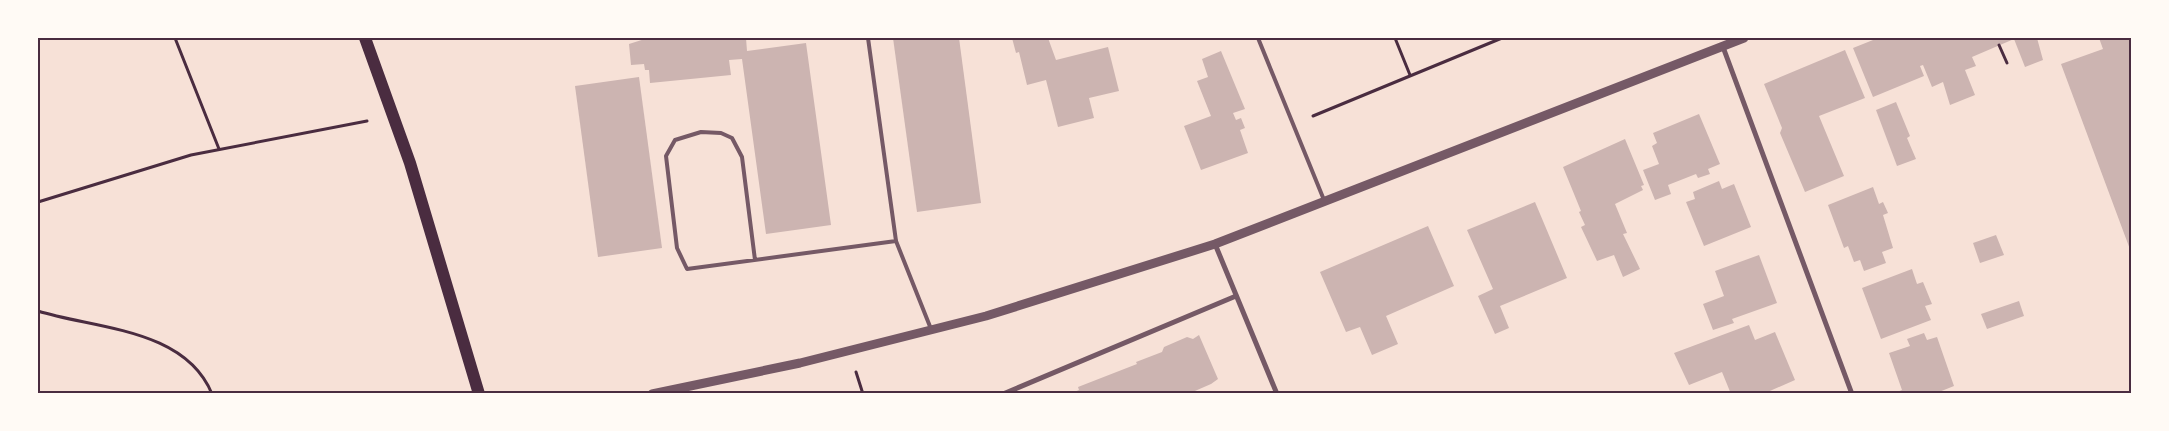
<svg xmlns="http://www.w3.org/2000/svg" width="2169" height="431" viewBox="0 0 2169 431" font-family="'Playfair Display',serif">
  <rect width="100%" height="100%" fill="#f7e1d7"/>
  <g fill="#ccb4b1">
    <path d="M648,38H746L747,51L806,43L831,225L766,234L742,59L729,60L731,75L650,83L649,70H645L644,64L631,65L629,44Z"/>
    <path d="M893,38H959L981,203L917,212Z"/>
    <path d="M1012,38H1048L1056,60L1108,47L1119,91L1089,98L1094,118L1058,127L1046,80L1027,85L1019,52L1016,53Z"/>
    <path d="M1878,38H2037L2043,60L2025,67L2014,39L1972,57L1976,66L1965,70L1975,95L1950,105L1943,82L1932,87L1923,65L1920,66L1924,76L1873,97L1853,48Z"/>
    <path d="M2099,38H2132L2131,252L2061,64L2103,49Z"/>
    <path d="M1845,50L1865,98L1819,116L1844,176L1805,192L1780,133L1782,128L1764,84Z"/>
    <path d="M1221,51L1245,109L1233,113L1236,120L1241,118L1245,128L1240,130L1248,153L1201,170L1184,126L1211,116L1197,81L1208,77L1202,59Z"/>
    <path d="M639,77L662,248L598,257L575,86Z"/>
    <path d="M1896,102L1910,136L1907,138L1916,159L1897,166L1876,110Z"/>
    <path d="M1699,114L1720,164L1708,169L1710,174L1698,178L1696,174L1668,185L1671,194L1655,200L1643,170L1659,164L1652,146L1657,143L1653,133Z"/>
    <path d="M1625,139L1644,185L1641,186L1643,190L1615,204L1627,233L1623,234L1640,269L1623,277L1614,255L1597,261L1581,227L1585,225L1579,212L1581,211L1563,167Z"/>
    <path d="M1719,181L1722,189L1734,184L1751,227L1704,246L1686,202L1695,199L1693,192Z"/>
    <path d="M1873,187L1879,204L1883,202L1888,213L1883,215L1893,248L1882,252L1886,263L1864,271L1860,260L1854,262L1848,246L1844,248L1828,205Z"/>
    <path d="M1535,202L1567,278L1500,306L1509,328L1495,334L1478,296L1493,289L1467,230Z"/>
    <path d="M1428,226L1454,286L1386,316L1398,344L1372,355L1360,327L1346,332L1320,272Z"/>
    <path d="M1996,235L2004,255L1980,263L1973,243Z"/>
    <path d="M1759,255L1777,303L1732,319L1734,323L1713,330L1703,304L1724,296L1715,271Z"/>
    <path d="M1912,269L1917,284L1923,282L1932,304L1925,306L1931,320L1881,339L1862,288Z"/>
    <path d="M2019,301L2024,316L1987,329L1981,314Z"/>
    <path d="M1749,325L1755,340L1775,332L1795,380L1763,394H1731L1722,372L1689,385L1674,353Z"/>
    <path d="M1924,333L1927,340L1937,337L1954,386L1934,394H1892L1902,390L1889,353L1910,346L1907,339Z"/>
    <path d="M1199,335L1218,379L1211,384L1188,394H1069L1079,390L1078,387L1137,364L1136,362L1162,352L1164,347L1187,337L1193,339Z"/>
  </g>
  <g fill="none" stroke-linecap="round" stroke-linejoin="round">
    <g stroke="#4a2c40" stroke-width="3">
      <path d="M175,38L219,149"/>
      <path d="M1395,38L1410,75"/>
      <path d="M1999,45L2007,63"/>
      <path d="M1313,116L1502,38"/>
      <path d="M38,202L191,155L367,121"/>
      <path d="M38,311C95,329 185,328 212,394"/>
      <path d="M856,372L863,394"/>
    </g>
    <g stroke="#755966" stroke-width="4">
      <path d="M1258,38L1324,200"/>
      <path d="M896,241L931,329"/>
      <path d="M755,260L742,157L732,138L721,133L701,132L675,140L666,156L677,248L687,269L896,241L868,38"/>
    </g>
    <g stroke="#755966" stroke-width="5">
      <path d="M1723,47L1852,394"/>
      <path d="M1215,244L1277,394"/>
      <path d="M1003,394L1236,296"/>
    </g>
    <path stroke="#755966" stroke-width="9" d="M652,394L800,363L986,316L1215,244L1744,38"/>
    <path stroke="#4a2c40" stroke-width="12" d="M365,38L410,163L479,394"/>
  </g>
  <rect width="2169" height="431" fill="none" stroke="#fffaf5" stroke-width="78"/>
  <rect x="39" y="39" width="2091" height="353" fill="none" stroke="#4a2c40" stroke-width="2"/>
</svg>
